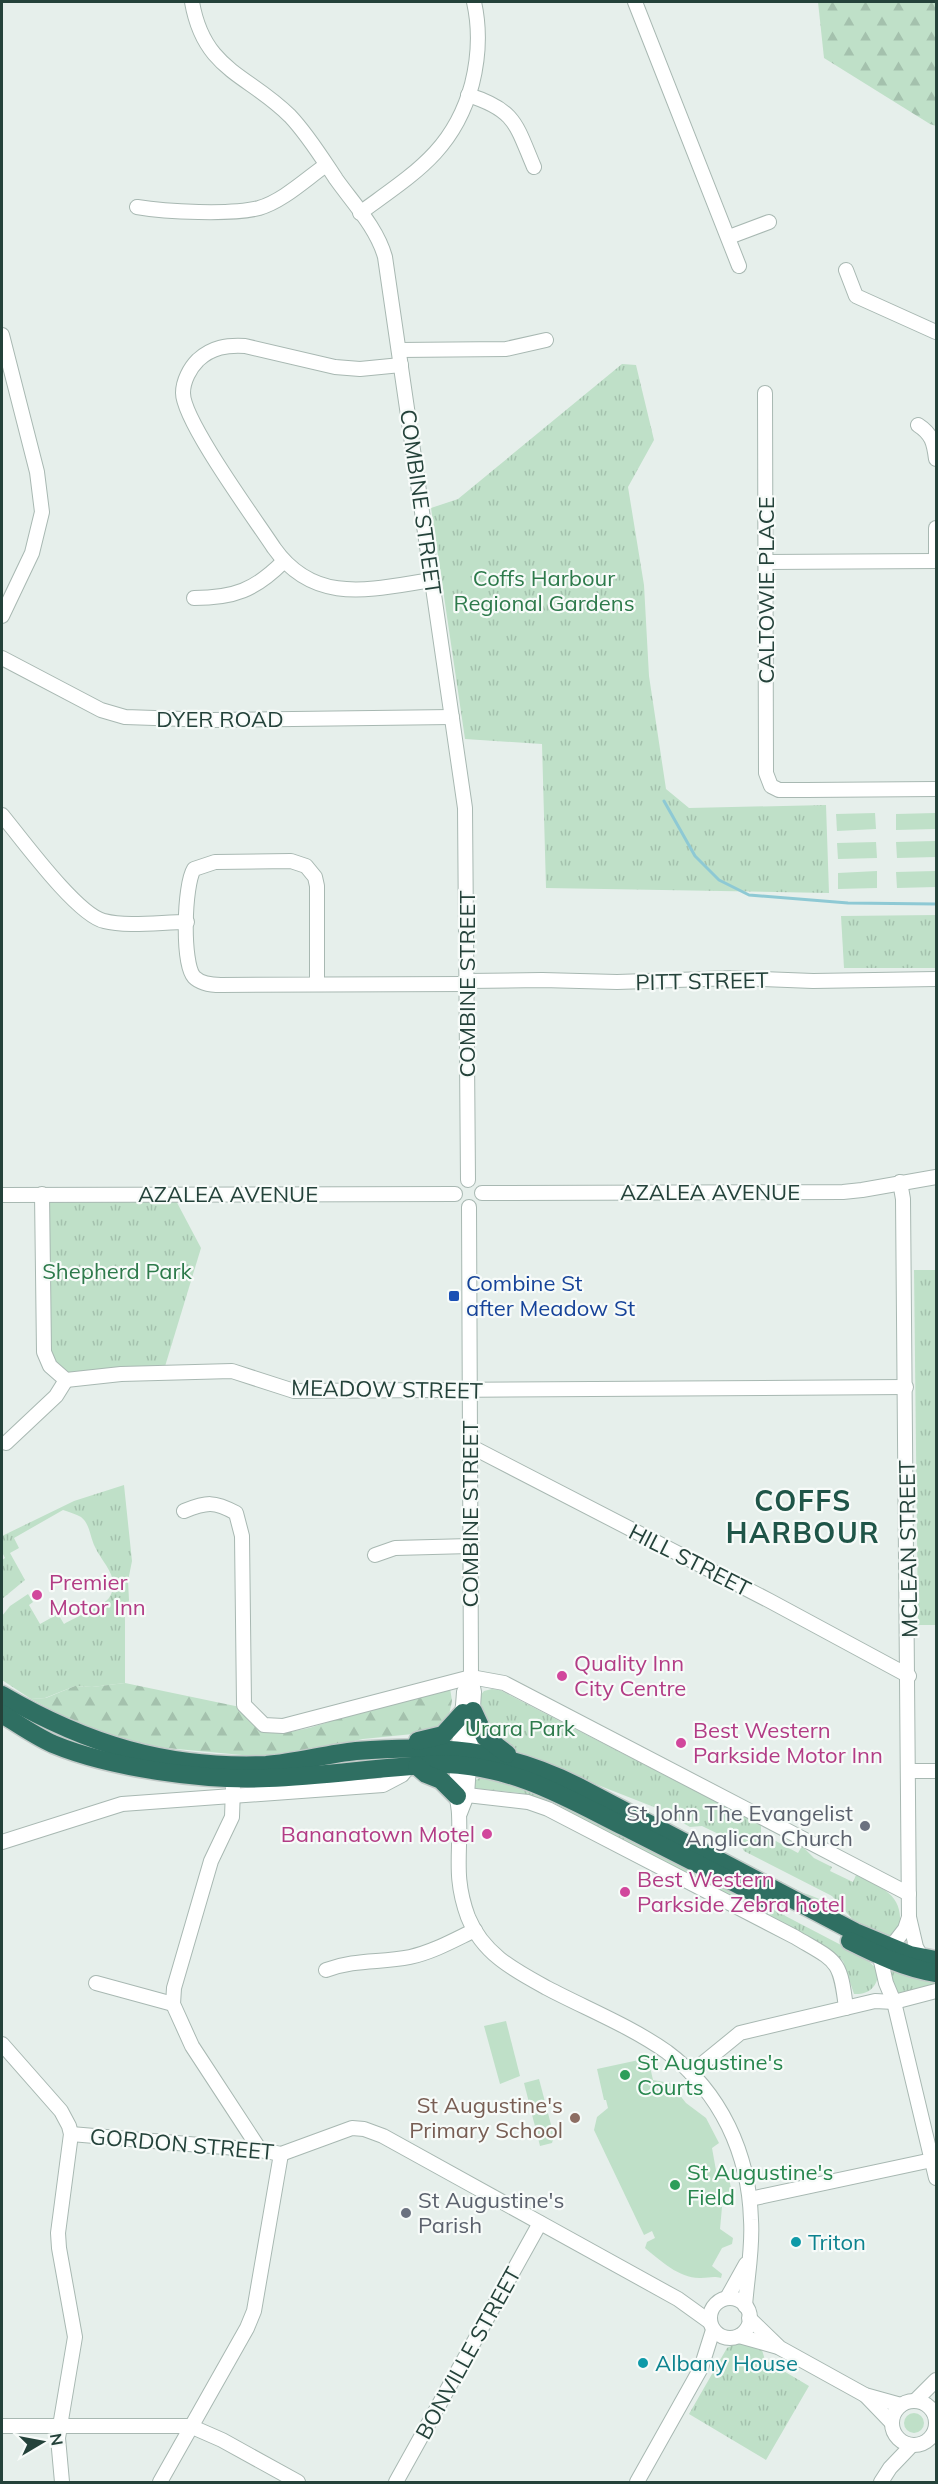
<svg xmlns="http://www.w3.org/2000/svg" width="938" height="2484" viewBox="0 0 938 2484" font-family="Mulish,sans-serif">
  <defs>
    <pattern id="grass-tufts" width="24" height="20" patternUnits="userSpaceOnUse" patternTransform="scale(1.5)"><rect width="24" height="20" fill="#bfe0c8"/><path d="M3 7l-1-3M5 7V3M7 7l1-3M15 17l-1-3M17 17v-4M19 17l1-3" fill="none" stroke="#a4c1ad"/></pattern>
    <pattern id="forest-firs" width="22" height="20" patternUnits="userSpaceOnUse" patternTransform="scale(1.5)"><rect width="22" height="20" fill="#bfe0c8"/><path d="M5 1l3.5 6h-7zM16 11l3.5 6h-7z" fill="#a4c1ad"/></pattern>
  </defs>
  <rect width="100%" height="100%" fill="#e6efeb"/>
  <g fill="url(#grass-tufts)">
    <path d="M622,364L636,365L654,440L628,487L644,585L649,676L666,789L689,808L826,805L829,893L546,888L542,744L465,739L431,508L458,499Z"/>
    <path d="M936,915V968H844L841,916Z"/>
    <path d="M42,1194L173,1195L201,1248L163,1373L66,1380L50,1366Z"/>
    <path d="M914,1270H936V1625H918Z"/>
    <path d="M124,1485L132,1561L128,1581L129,1600L125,1612V1683L92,1687L75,1686L45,1698L31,1699L2,1680V1616L10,1606L28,1594L33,1602L29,1605L40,1624L58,1614L64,1624C74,1618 103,1606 109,1598C122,1578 102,1563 95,1547C90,1537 90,1524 81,1517C76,1514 69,1512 63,1510L14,1538L19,1548L10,1553L25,1580L2,1599V1560L5,1558L2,1552V1536L74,1501Z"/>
    <path d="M492,1689L500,1690L761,1825V1833L798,1853L802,1846L814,1858L832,1867L830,1871L853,1882L856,1875C878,1886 902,1893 900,1922C899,1929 897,1934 890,1937L869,1931L854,1921L832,1896L744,1851L741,1845L702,1826L690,1827L659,1809L506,1749L480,1721L478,1698L484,1691Z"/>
    <path d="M483,1776L518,1784L649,1845L864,1957L878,1970C879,1985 870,1995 854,1994L843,1961L823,1945L543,1800L520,1793L473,1788L474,1781Z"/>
    <path d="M617,1800L641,1808L803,1893C817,1897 830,1903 839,1916Z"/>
    <path d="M886,1967L936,1979V1987L898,1994L892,1989Z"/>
    <path d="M735,2344H750L762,2350L765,2360L809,2386L766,2460L689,2414L727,2348Z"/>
  </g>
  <g fill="url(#forest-firs)">
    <path d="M818,2H936V126L930,124L824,58Z"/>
    <path d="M125,1683L240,1707C261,1758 337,1717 373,1706C398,1699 424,1694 450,1688L452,1701L449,1715L438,1729L413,1734L363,1739L274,1758L166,1748L100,1736L31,1699L46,1698L75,1686L92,1687Z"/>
  </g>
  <g fill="#bfe0c8">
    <path d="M875,813L876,829L837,831L836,814Z"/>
    <path d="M935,813V829L896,830V814Z"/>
    <path d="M935,841L936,857L897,858L896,842Z"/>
    <path d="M876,842L877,858L838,859L837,843Z"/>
    <path d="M877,871V888L838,889V873Z"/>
    <path d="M935,871L936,887L897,888L896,872Z"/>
    <path d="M506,2021L520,2076L500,2084L484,2026Z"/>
    <path d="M648,2058L653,2080L670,2083L686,2103L706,2118L719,2143L712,2148L717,2176L729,2178L732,2193L723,2196L720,2229L733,2238L732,2244L722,2248L712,2266L722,2274L721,2278C713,2276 709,2278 701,2278C680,2279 661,2261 645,2248L647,2242L655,2238L652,2231L644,2235L594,2130L597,2117L608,2108L606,2100H604L597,2069Z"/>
    <path d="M539,2079L554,2136L552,2143L540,2146L524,2083Z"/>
    <circle cx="914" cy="2423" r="10"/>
  </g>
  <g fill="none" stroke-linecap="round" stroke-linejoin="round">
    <path stroke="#8ec9d4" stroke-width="3" d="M664,801L695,856L719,880L749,895L848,903L936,904"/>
    <defs>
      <g id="minor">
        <path d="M192,2C204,71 248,74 290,116C308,135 322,158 336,179C353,203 377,228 385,257L465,808L468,1180"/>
        <path d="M635,2L739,266"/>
        <path d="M468,95C516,110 516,125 534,167"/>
        <path d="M137,207C166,212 232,215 259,208C283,201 306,179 326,165"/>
        <path d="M360,213C413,174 454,151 472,84C479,56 480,29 474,2"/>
        <path d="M729,237L769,222"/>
        <path d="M846,270L856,296L936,332"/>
        <path d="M2,335L37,472L42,512L32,553L2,616"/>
        <path d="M399,350L506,349L546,340"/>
        <path d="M401,365L360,369L335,367L245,346C227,345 212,347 198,360C190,368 183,381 183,393C183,421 255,519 274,548C315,606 372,589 432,580"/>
        <path d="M765,393L766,773L771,786L779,790H806L936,789"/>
        <path d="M918,425C932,434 934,443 936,459"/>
        <path d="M936,561V528"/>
        <path d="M766,562L936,561"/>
        <path d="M194,598C234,598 255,590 283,562"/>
        <path d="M2,658L101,710L125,717L213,720L452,717"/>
        <path d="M2,815C21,838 77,915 104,921C127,927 162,922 187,922"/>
        <path d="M467,981L542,980L617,982L735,978L813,981L936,979"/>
        <path d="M317,984V886L315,877L306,866L291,861L215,862L194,869C184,885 182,963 194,977C201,984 211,985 221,985L467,984"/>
        <path d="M900,1182L903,1199L909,1917L916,1947L922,1958"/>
        <path d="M482,1193L843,1192L862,1190L936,1177"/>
        <path d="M42,1194L44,1352L50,1366L66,1380L121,1374L232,1371L294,1391L906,1387"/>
        <path d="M2,1195L455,1194"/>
        <path d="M6,1443L56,1396L66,1380"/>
        <path d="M470,1446L770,1601L909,1676"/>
        <path d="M184,1511C207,1502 214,1501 236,1513L242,1536L244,1705L264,1725L283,1726L471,1677L504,1683L909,1894"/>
        <path d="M375,1555L395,1548L470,1546"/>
        <path d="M471,1677L464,1692C462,1726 455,1762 457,1796C457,1802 459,1808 459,1814C461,1854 453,1876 468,1917C483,1954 514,1970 547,1988C587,2009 630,2026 667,2052C721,2092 749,2154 751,2220C753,2248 747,2278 745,2306"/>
        <path d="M909,1771H936"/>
        <path d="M233,1788L232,1817L211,1861L174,1988L173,2004L192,2046L260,2150"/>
        <path d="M467,1795L528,1802L548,1809L795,1937C837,1962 840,1958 846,2008"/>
        <path d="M460,1813L467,1795L474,1692L471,1677L469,1207"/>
        <path d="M2,1842L122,1804L383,1785L402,1775L409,1766"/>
        <path d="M891,1947L905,1929L909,1917"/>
        <path d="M880,1957L886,1983L894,2002L936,2178"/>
        <path d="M326,1970C356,1959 380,1963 410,1957C433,1952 454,1940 475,1930"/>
        <path d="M96,1983L173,2004"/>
        <path d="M2,2044L61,2111L69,2126L71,2134L58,2233L59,2248L75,2337L58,2438L62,2482"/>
        <path d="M691,2073L740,2033L875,2001L894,2002L936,1991"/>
        <path d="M71,2134L260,2150L281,2154L352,2128L364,2129L383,2136L678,2299L710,2322"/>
        <path d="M750,2199L932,2160"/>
        <path d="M727,2298L746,2264"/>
        <circle cx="730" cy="2318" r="20"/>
        <path d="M749,2318L780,2348L865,2395L901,2405"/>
        <path d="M739,2336L778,2347"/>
        <path d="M865,2395L892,2423"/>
        <path d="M915,2401L936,2380"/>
        <circle cx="914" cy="2423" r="22"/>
        <path d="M2,2426H190L222,2440L298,2482"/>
        <path d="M160,2482L247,2328L254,2311L281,2154"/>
        <path d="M396,2482L540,2223"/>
        <path d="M637,2482L701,2368L713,2330"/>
        <path d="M881,2482L890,2468L912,2445"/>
      </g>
      <g id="highway">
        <path d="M2,1695C86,1744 167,1769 266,1765C296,1763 326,1754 356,1751C438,1744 503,1749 577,1786L855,1932L910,1955L936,1960"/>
        <path d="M473,1711L485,1737L507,1754"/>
        <path d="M2,1714C18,1724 35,1736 53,1744C111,1768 205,1781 268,1778C328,1776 386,1766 446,1764C516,1767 565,1797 625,1827C672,1851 718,1874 764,1898"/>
        <path d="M418,1741L443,1735L463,1713"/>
        <path d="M417,1766L426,1774L441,1780L457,1796"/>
        <path d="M850,1941C878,1955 905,1968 936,1973"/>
      </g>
    </defs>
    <use href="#minor" stroke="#a8b8b2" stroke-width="16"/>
    <use href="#highway" stroke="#c2cac8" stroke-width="21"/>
    <use href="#minor" stroke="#fff" stroke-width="14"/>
    <use href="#highway" stroke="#2f6f62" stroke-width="18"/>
  </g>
  <rect fill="#1a4fb4" stroke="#f7fbf9" stroke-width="2" x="448" y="1290" width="12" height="12" rx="3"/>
  <g fill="#d1479c" stroke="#f7fbf9" stroke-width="2">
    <circle cx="37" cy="1595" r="6"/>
    <circle cx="562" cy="1676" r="6"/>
    <circle cx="681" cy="1743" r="6"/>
    <circle cx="487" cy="1834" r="6"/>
    <circle cx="625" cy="1892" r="6"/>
  </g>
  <g fill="#6b7280" stroke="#f7fbf9" stroke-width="2">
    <circle cx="865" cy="1826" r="6"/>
    <circle cx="406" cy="2213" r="6"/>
  </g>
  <g fill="#2e9e5b" stroke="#f7fbf9" stroke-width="2">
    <circle cx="625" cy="2075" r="6"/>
    <circle cx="675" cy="2185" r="6"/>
  </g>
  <circle fill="#8d6e63" stroke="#f7fbf9" stroke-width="2" cx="575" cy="2118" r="6"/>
  <g fill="#0f9aa8" stroke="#f7fbf9" stroke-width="2">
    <circle cx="796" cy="2242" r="6"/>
    <circle cx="643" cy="2363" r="6"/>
  </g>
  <g text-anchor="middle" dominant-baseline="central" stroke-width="4.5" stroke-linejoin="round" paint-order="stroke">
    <g font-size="22" fill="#24423a" stroke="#f7fbf9">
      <text transform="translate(421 502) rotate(82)">COMBINE STREET</text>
      <text transform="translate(766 590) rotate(-90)">CALTOWIE PLACE</text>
      <text x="220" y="719">DYER ROAD</text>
      <text transform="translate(702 981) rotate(-1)">PITT STREET</text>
      <text transform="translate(467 984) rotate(-90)">COMBINE STREET</text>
      <text x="710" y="1192">AZALEA AVENUE</text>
      <text x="228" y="1194">AZALEA AVENUE</text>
      <text transform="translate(387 1389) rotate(1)">MEADOW STREET</text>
      <text transform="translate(470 1514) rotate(-90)">COMBINE STREET</text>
      <text transform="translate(908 1549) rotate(-91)">MCLEAN STREET</text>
      <text transform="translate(690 1560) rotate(27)">HILL STREET</text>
      <text transform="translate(182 2144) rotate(5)">GORDON STREET</text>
      <text transform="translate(468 2353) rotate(-61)">BONVILLE STREET</text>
    </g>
    <g font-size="22" fill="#2d7a4b" stroke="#f7fbf9">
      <text x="544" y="578">Coffs Harbour<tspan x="544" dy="25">Regional Gardens</tspan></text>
      <text x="117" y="1271">Shepherd Park</text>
      <text x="520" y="1728">Urara Park</text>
    </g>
    <g font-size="22" fill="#164399" stroke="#f7fbf9" text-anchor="start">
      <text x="466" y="1283">Combine St<tspan x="466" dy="25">after Meadow St</tspan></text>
    </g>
    <g font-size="22" fill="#b23c85" stroke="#f7fbf9" text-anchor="start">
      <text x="49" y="1582">Premier<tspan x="49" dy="25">Motor Inn</tspan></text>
      <text x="574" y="1663">Quality Inn<tspan x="574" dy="25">City Centre</tspan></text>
      <text x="693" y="1730">Best Western<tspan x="693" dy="25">Parkside Motor Inn</tspan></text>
      <text x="475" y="1834" text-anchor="end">Bananatown Motel</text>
      <text x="637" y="1879">Best Western<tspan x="637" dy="25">Parkside Zebra hotel</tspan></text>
    </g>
    <g font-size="22" fill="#5b616d" stroke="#f7fbf9" text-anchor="end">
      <text x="853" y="1813">St John The Evangelist<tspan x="853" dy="25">Anglican Church</tspan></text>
      <text x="418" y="2200" text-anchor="start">St Augustine's<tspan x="418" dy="25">Parish</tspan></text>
    </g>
    <g font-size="22" fill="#27864d" stroke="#f7fbf9" text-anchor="start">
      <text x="637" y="2062">St Augustine's<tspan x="637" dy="25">Courts</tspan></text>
      <text x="687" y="2172">St Augustine's<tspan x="687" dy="25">Field</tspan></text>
    </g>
    <g font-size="22" fill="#785e54" stroke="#f7fbf9" text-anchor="end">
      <text x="563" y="2105">St Augustine's<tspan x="563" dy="25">Primary School</tspan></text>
    </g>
    <g font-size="22" fill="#0d838f" stroke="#f7fbf9" text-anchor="start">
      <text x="808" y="2242">Triton</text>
      <text x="655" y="2363">Albany House</text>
    </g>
    <g font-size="28" font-weight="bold" letter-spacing="1.5" fill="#1f5548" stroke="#f7fbf9">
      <text x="803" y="1500">COFFS<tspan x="803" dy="32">HARBOUR</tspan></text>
    </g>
  </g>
  <rect width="938" height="2484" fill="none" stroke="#24423a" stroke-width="6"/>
  <g transform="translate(42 2442) rotate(80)" stroke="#f7fbf9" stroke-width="4.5" paint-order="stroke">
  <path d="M0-4.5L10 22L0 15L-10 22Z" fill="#24423a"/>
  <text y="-9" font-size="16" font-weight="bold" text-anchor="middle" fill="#24423a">N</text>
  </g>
</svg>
